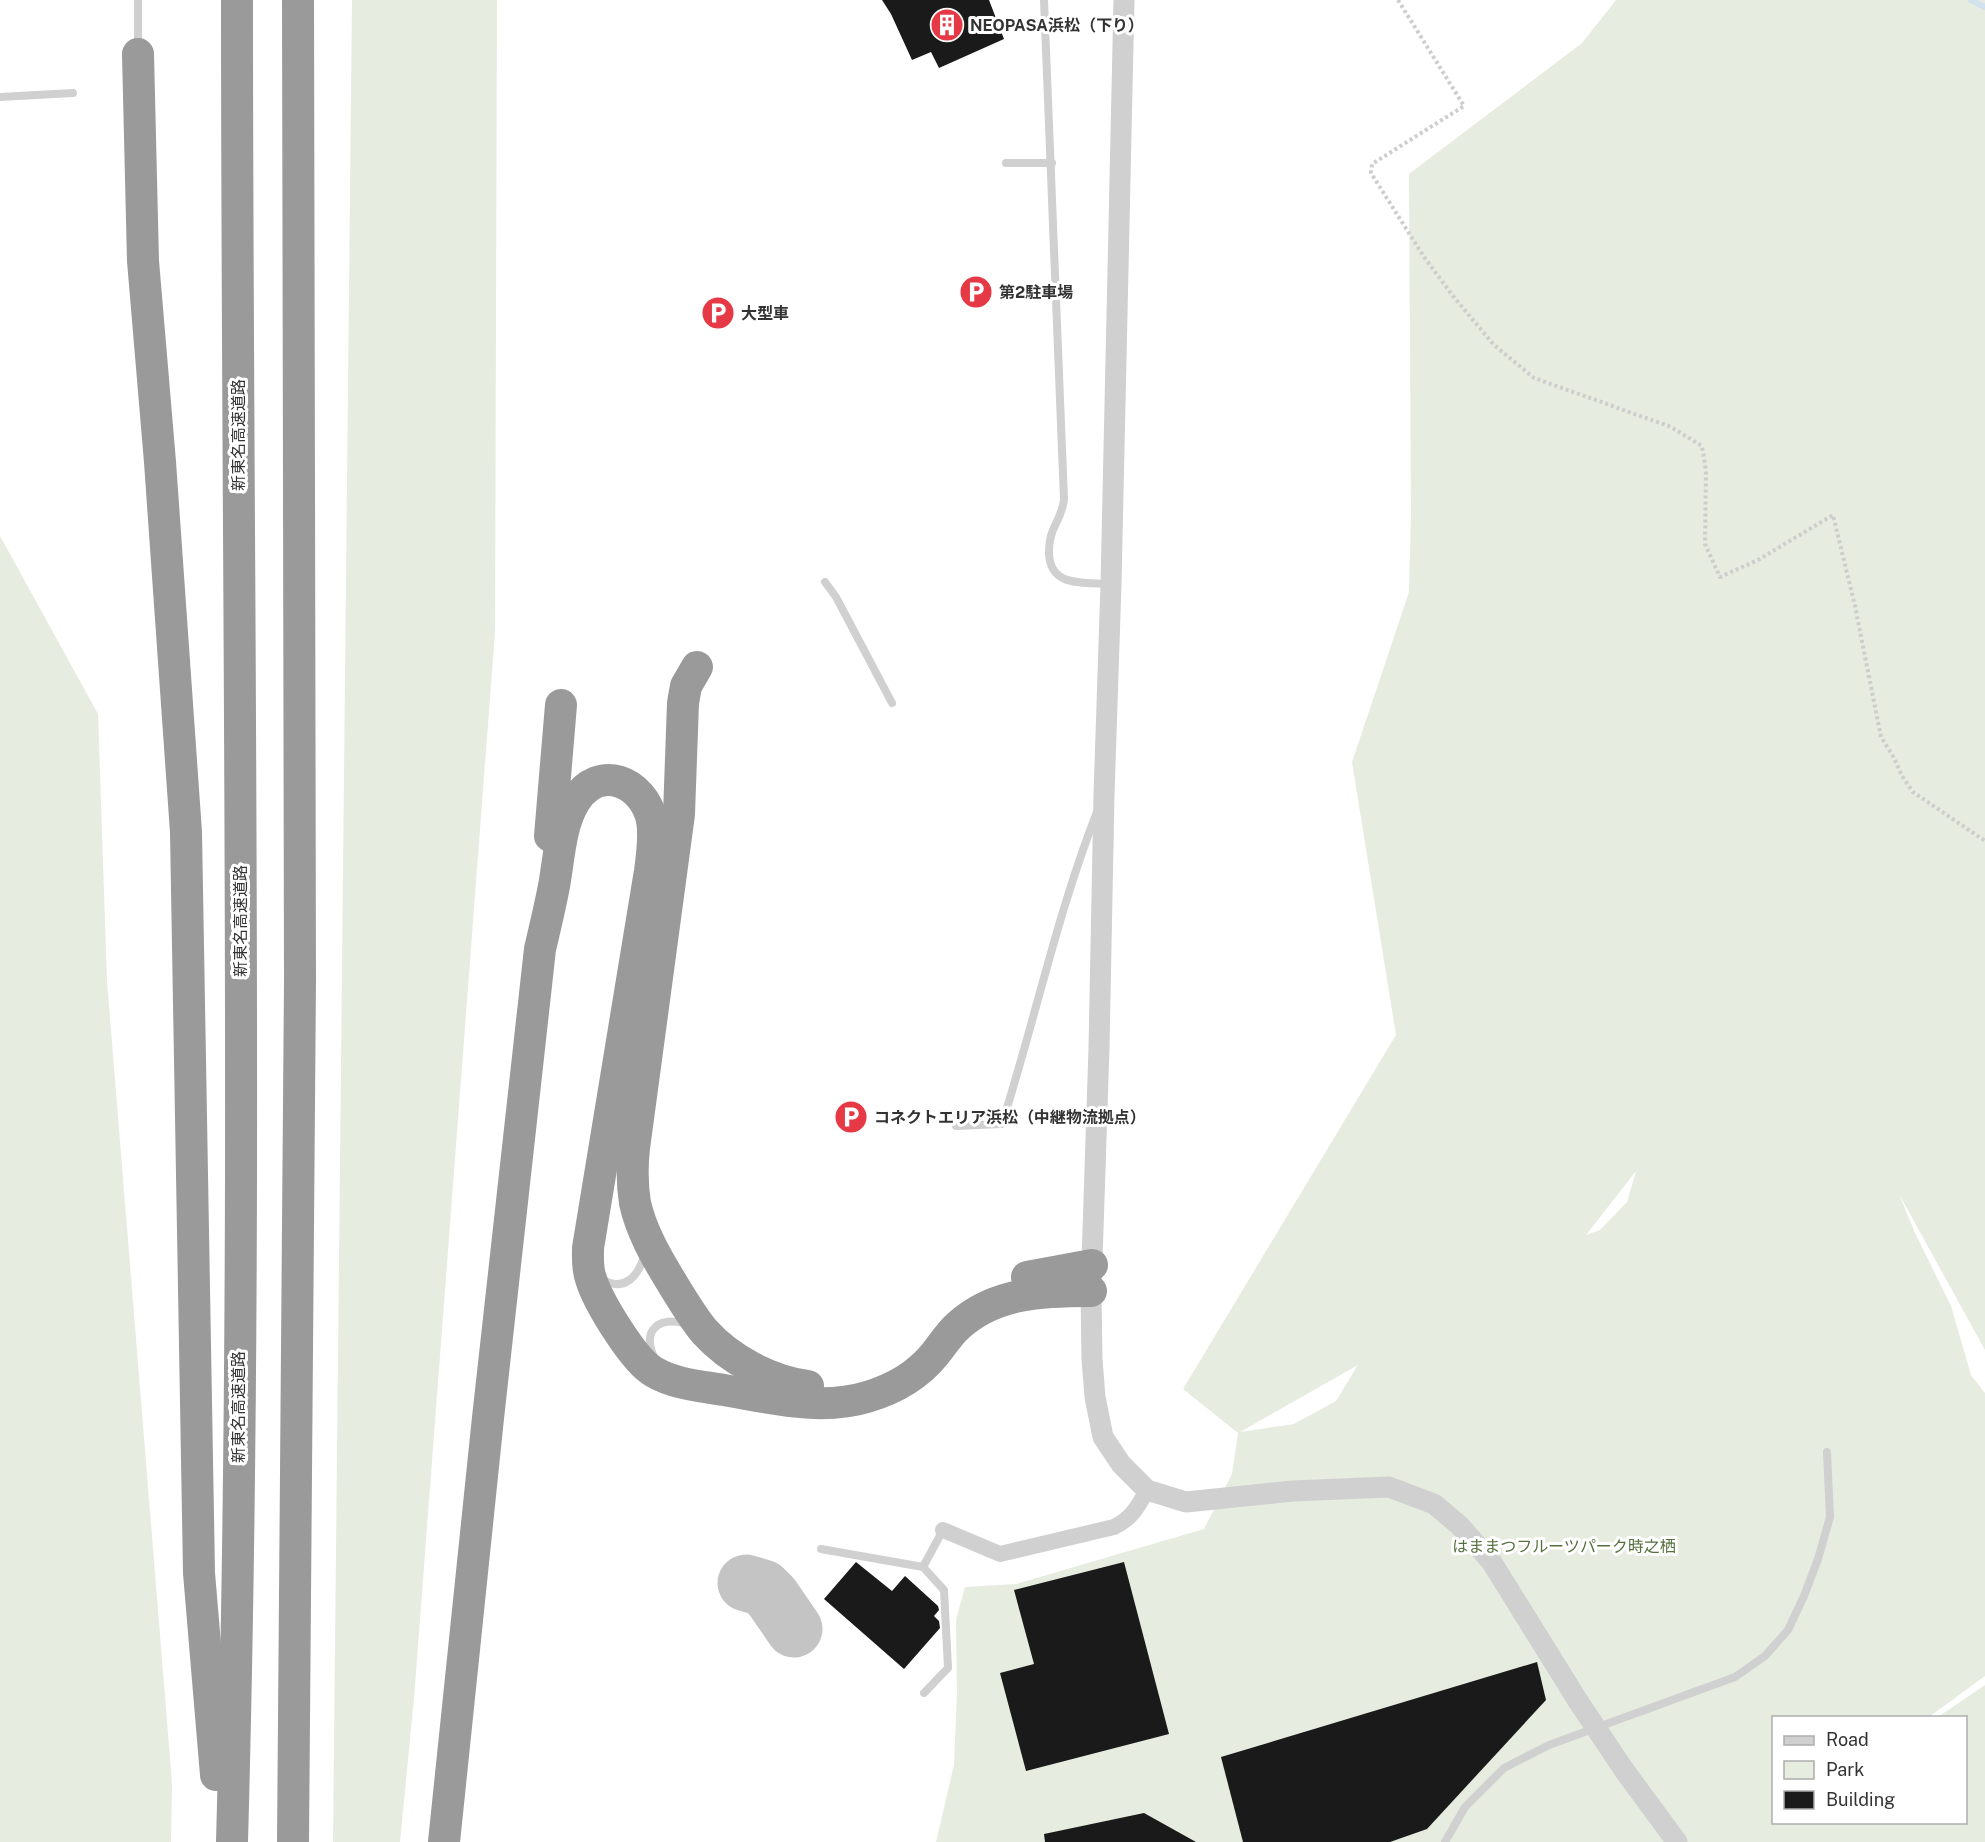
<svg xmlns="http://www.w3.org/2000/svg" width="1985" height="1842" viewBox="0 0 1985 1842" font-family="'Public Sans','Noto Sans JP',sans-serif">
  <rect width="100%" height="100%" fill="#fff"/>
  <g fill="#e6ecdf" fill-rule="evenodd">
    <path d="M352,0H497L495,632L414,1698L400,1842H333Z"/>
    <path d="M1616,0H1985V1350L1899,1194L1915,1233L1951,1306L1971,1375L1985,1393V1676L1929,1717L1774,1718V1822H1966V1718L1938,1717L1985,1685V1842H936L954,1765L957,1694L956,1620L965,1587L1016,1584L1204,1529L1232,1474L1238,1433L1183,1389L1396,1035L1352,762L1409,592L1411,514L1409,174L1582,43ZM1636,1171L1627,1202L1600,1230L1586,1235ZM1358,1365L1336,1401L1294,1424L1240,1432Z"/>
    <path d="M0,536L98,714L107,981L172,1783L171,1842H0Z"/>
  </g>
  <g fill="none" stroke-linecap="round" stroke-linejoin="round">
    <path stroke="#cfe2ee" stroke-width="6" d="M1971,0L1985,7"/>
    <path stroke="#c4c4c4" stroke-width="57" d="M746,1583L763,1588L772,1597L794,1629"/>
  </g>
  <g fill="#1a1a1a">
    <path d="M882,0H989L1004,39L939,68L931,52L912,60L891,14Z"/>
    <path d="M856,1562L892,1591L905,1576L938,1606L939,1610L934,1616L939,1621L940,1628L904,1669L824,1599Z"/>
    <path d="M1124,1562L1169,1734L1026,1771L1000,1673L1034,1664L1014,1590Z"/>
    <path d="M1537,1662L1546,1700L1427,1829L1390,1842H1243L1221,1757Z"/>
    <path d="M1144,1813L1196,1842H1045L1044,1834Z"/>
  </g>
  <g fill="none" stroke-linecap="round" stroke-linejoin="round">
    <path stroke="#cdcdcd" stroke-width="4" stroke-dasharray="3 3" stroke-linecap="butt" d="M1398,0L1464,106L1372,164L1371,173L1424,257L1453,296L1494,345L1534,378L1671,427L1702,446L1706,470L1705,544L1720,577L1758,560L1833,515L1855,606L1881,737L1893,756L1902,776L1913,792L1985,841"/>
    <g stroke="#d0d0d0" stroke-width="8">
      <path d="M1044,0L1064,499C1063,512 1058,518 1053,530C1050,537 1049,545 1049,553C1050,588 1084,582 1110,584"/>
      <path d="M138,48V0"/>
      <path d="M0,97L73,93"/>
      <path d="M1006,163H1052"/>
      <path d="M825,582L836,597L892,703"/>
      <path d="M956,1126L1002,1124C1035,1020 1057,914 1097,812"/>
      <path d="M600,1278C624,1294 639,1276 645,1253"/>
      <path d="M655,1359C641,1330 658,1316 687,1324"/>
      <path d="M821,1549L923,1567L943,1530"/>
      <path d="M923,1567L944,1590L948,1668L924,1693"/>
      <path d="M1445,1842L1465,1807L1504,1768L1549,1745L1735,1677L1765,1656L1788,1630L1804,1596L1818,1559L1830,1517L1827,1452"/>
    </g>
    <path stroke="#d0d0d0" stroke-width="16" d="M943,1530L1000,1554L1114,1527C1131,1519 1138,1507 1147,1490"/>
    <g stroke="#d0d0d0" stroke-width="21">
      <path d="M1124,0L1111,584L1104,795L1099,1048L1091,1291L1092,1359L1095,1397L1103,1437L1121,1464L1147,1490L1186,1502L1293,1491L1389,1487L1434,1504L1459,1525L1491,1561L1578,1701"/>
      <path d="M1624,1770L1677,1842"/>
    </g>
    <g stroke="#9a9a9a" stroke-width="32">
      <path d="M138,54L143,261L160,462L186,832L199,1573L216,1775"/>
      <path d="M697,667L686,686L683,703L679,814L634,1148C632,1166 632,1184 635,1203C641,1230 655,1255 669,1278C680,1296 691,1315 704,1331C730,1360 770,1381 808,1386"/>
      <path d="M550,836L561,705"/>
      <path d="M1027,1277L1092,1265"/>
      <path d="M232,1842C249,1228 237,614 237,0"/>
      <path d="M293,1842L300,980L298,0"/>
      <path d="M444,1842L488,1418L540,949C545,928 550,907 554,886C559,859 560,825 575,801C599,763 643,781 652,820C655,837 652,855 650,871L588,1248C588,1258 587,1269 591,1279C598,1302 634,1361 654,1372C674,1384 701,1386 724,1390C771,1398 821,1411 867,1397C894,1389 918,1375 935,1354C943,1344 949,1334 958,1326C995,1292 1044,1291 1091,1291"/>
    </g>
    <path stroke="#d0d0d0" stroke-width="21" d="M1578,1701L1624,1770"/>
  </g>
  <defs>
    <symbol id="building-disc" viewBox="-11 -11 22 22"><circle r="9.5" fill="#e63946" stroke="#fff"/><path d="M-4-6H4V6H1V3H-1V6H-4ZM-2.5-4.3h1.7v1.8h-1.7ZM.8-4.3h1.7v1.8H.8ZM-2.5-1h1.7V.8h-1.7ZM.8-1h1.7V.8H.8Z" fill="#fff"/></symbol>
    <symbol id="parking-disc" viewBox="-11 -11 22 22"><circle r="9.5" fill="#e63946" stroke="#fff"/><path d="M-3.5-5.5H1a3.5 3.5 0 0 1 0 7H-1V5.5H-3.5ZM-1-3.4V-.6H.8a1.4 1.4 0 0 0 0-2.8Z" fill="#fff"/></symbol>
  </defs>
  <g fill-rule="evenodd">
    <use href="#building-disc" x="928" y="6" width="38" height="38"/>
    <use href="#parking-disc" x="957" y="273" width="38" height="38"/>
    <use href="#parking-disc" x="699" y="294" width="38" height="38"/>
    <use href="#parking-disc" x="832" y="1098" width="38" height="38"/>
  </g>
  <g text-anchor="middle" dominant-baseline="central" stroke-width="6" stroke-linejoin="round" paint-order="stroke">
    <g font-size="16" font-weight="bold" fill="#333" stroke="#fff" text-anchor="start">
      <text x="970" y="25">NEOPASA浜松（下り）</text>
      <text x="999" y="292">第2駐車場</text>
      <text x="741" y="313">大型車</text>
      <text x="874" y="1117">コネクトエリア浜松（中継物流拠点）</text>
    </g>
    <g font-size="16" fill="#333" stroke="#fff">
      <text transform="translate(238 435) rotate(-90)">新東名高速道路</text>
      <text transform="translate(240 921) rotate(-90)">新東名高速道路</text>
      <text transform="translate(238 1407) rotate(-90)">新東名高速道路</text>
    </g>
    <g font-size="16" fill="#56703f" stroke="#fff">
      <text x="1564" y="1546">はままつフルーツパーク時之栖</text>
    </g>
  </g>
  <rect x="1772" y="1716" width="195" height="108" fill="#ffffff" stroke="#adadad" stroke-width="1.5"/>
  <rect x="1784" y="1736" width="30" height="9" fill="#d0d0d0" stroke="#adadad" stroke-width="1.5"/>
  <text x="1826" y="1746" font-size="18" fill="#333333">Road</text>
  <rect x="1784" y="1761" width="30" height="18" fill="#e6ecdf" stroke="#adadad" stroke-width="1.5"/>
  <text x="1826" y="1776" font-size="18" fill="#333333">Park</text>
  <rect x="1784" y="1791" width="30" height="18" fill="#1a1a1a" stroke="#adadad" stroke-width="1.5"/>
  <text x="1826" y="1806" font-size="18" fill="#333333">Building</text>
</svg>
